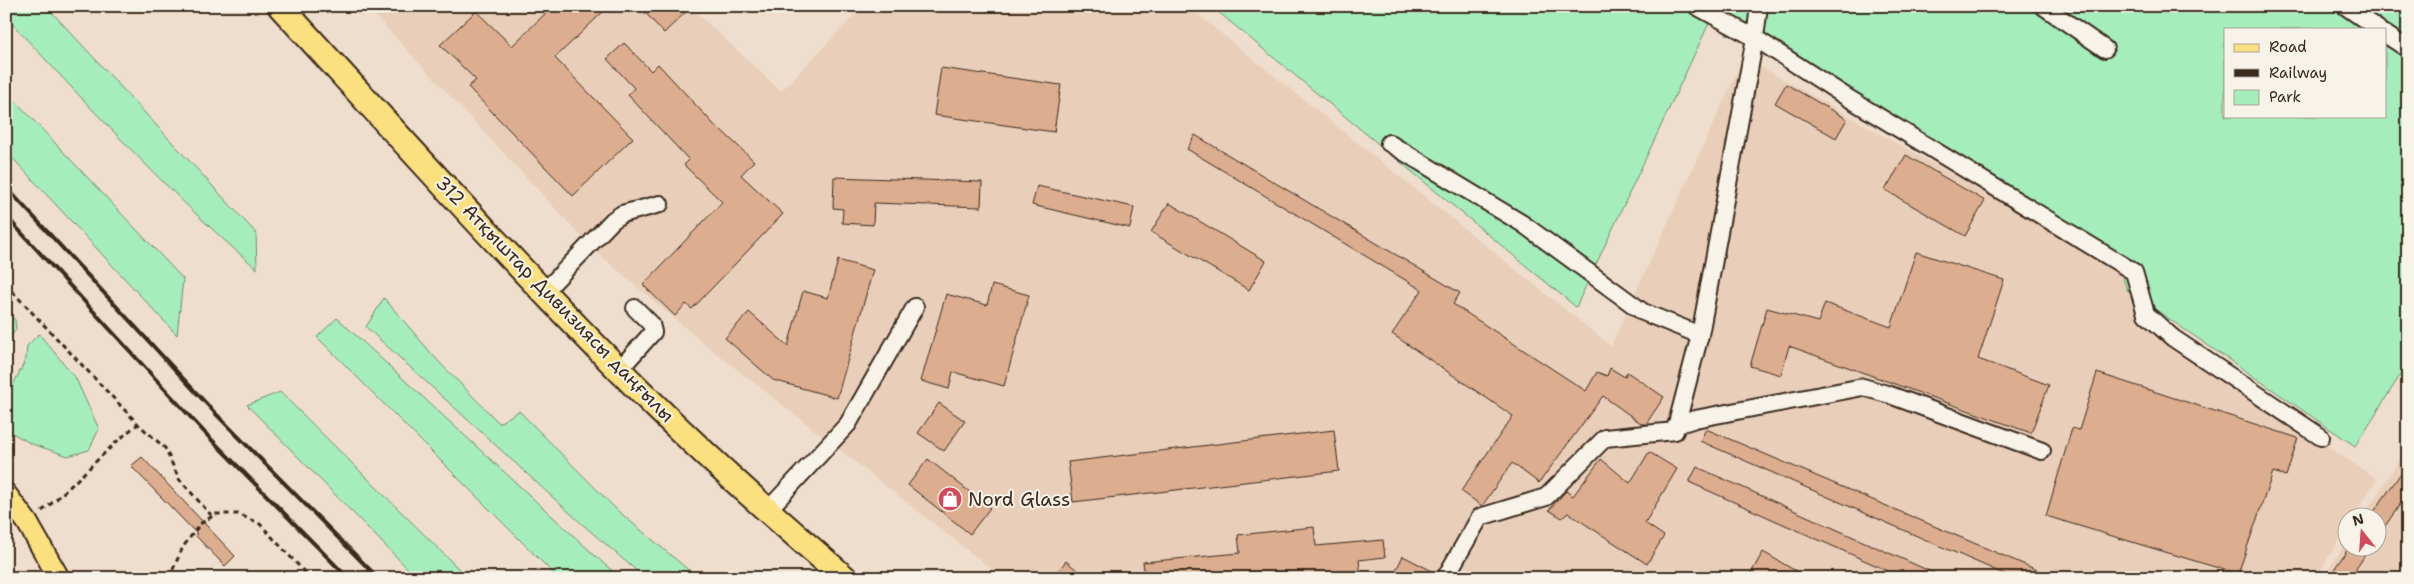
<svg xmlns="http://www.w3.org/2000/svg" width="2414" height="584" viewBox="0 0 2414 584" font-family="'Shantell Sans',sans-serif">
  <rect width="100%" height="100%" fill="#efdecd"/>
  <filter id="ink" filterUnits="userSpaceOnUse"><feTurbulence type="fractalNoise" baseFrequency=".02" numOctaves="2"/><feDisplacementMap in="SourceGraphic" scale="10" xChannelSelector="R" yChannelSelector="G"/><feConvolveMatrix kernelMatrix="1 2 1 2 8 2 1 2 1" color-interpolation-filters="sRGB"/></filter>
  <g filter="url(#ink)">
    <g fill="#e9cfba">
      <path d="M366,6H689L781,91L863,6H1187L1611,346L1744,57L2129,274L2141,322L2377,479L2354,516H2346V528L2316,578H1003L697,338L593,249Z"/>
      <path d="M2408,447V578H2323L2346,542V546H2376V516H2363Z"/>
    </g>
    <g fill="#a5eebc" stroke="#708c6d" fill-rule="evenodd">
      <path d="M6,6H46L256,233L257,269C167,192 87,104 6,17Z"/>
      <path d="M1211,6H2408V363L2355,446L2127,290L2114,250L1710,21L1576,307ZM2225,29H2385V116H2225Z"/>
      <path d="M6,91L183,279L177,335L6,151Z"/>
      <path d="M384,298L438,361L499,423L519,411L618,511L698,578H645L582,524L366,327Z"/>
      <path d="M6,310L15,320L16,329L10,338L6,337Z"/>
      <path d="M337,318L603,563L621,578H558L317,337Z"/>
      <path d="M39,334L75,377L99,429L89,450L68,456L32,444L7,430L8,395L26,359L27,346Z"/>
      <path d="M280,392L468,578H417L247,405Z"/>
    </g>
    <g fill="#dcad8e" stroke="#3b2a1e">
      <path d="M553,6H609L555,58L633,138L573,196L468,87L476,80L440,45L476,11L512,46Z"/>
      <path d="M639,6H692L664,33Z"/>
      <path d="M624,43L651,71L658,64L718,129L719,128L754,161L741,175L783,214L692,309L686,304L675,316L643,285L722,202L684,165L689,160L628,95L634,88L607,59Z"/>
      <path d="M941,68L1061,85L1054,132L934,115Z"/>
      <path d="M1786,84L1847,119L1836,138L1775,103Z"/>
      <path d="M1195,135L1460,293L1453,304L1586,391L1597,372L1607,376L1610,368L1625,377L1627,372L1664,397L1646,424H1642L1603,396L1539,483L1512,463L1482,506L1461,491L1513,416L1392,334L1422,290L1187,149Z"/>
      <path d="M1906,155L1985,201L1965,236L1885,190Z"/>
      <path d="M834,177L982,182L981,207L874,203L873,225L842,223L843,209L833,208Z"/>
      <path d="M1037,186L1134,207L1130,228L1032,205Z"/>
      <path d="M1169,203L1266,261L1249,290L1151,232Z"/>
      <path d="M1916,252L2004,280L1978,359L2049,385L2031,433L1789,346L1781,375L1750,366L1767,308L1818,322L1825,303L1891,327Z"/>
      <path d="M838,260L873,270L837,398L773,380L725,338L749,312L788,346L803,291L828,298Z"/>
      <path d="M992,285L1029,295L1004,386L953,372L949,389L921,381L946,294L987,305Z"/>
      <path d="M2097,373L2298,438L2286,476L2273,472L2238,574L2046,516L2072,428L2079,430Z"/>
      <path d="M939,403L965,421L944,451L918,433Z"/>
      <path d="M1706,429L2056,578H2013L1700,441Z"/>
      <path d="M1334,430L1339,471L1073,502L1068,462Z"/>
      <path d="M1649,452L1677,469L1645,523L1664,536L1647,564L1568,513L1562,518L1549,510L1566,491L1573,496L1601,459L1630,483Z"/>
      <path d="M142,457L235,556L225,566L195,535L197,534L131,466Z"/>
      <path d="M928,459L990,508L970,534L908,485Z"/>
      <path d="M2408,463V493L2376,539V516H2371Z"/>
      <path d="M1697,467L1945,578H1904L1689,482Z"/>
      <path d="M1314,527L1316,546L1383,540L1385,557L1359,560L1361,578H1145L1143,562L1240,553L1238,535Z"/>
      <path d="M2350,546H2371L2350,578H2328Z"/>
      <path d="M1763,552L1808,578H1748Z"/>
      <path d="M1403,556L1436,573L1435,578H1392Z"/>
      <path d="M1066,561L1087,578H1052Z"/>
    </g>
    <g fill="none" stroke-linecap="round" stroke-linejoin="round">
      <defs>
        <g id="minor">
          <path d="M1696,6L1755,38L1759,6"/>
          <path d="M2043,6L2105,49"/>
          <path d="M2345,6L2378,29"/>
          <path d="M2385,34L2408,49"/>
          <path d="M1389,143L1523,224L1643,312L1700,335"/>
          <path d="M544,292L613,220L622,214L660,204"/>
          <path d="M619,370L653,332L651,324L635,308"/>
          <path d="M1676,425L1695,419L1863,387L1890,395L2042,451"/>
          <path d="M767,511L848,424L915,307"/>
          <path d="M1445,578L1480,517L1546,497L1605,438L1675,431L1700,335L1755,38L1845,96L2134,272L2146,314L2173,338L2321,437"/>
        </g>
        <path id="major" d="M6,494L27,522L59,578"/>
        <path id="highway" d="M280,6C398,135 515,266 639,390C705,456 774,517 845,578"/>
      </defs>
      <use href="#minor" stroke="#3b2a1e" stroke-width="20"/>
      <use href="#major" stroke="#3b2a1e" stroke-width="24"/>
      <use href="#highway" stroke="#3b2a1e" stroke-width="28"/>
      <g stroke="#3b2a1e" stroke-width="3" stroke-dasharray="5 4" stroke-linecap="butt">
        <path d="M6,285L138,424L165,448L179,479L211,515"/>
        <path d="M42,511C76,484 103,451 138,424"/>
        <path d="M169,578L183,547L200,524L216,514H238L260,524L310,578"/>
      </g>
      <use href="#minor" stroke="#f7f3e8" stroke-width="16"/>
      <use href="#major" stroke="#fbe080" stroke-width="20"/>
      <use href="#highway" stroke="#fbe080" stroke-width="24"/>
      <g stroke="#3b2a1e" stroke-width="4">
        <path d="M6,187L216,414L378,578"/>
        <path d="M6,216L206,434L348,578"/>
      </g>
    </g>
  </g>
  <defs>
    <symbol id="shop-disc" viewBox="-11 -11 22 22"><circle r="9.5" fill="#d1495b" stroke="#f7f3e8"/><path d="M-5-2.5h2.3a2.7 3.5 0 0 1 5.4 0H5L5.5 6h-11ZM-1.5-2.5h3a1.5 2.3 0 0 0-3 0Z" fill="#fff"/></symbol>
  </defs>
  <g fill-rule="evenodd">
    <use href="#shop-disc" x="936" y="485" width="28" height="28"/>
  </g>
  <g text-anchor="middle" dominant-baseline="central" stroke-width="4" stroke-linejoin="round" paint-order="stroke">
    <g font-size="19" fill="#3b2a1e" stroke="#f7f3e8">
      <text transform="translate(555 299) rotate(46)">312 Атқыштар Дивизиясы даңғылы</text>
    </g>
    <g font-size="19" fill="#3b2a1e" stroke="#f7f3e8" text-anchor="start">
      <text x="968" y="499">Nord Glass</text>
    </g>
  </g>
  <rect width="2414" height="584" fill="none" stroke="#f7f3e8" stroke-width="25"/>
  <rect x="12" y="12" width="2389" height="559" fill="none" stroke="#3b2a1e" stroke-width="2" filter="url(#ink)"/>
  <rect x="2224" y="28" width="162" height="90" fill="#f7f3e8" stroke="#aca397"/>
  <rect x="2234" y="44" width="25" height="8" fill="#fbe080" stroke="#aca397"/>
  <text x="2269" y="52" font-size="15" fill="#3b2a1e">Road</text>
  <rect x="2234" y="69" width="25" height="8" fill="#3b2a1e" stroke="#aca397"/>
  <text x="2269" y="78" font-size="15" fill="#3b2a1e">Railway</text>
  <rect x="2234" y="90" width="25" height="15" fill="#a5eebc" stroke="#aca397"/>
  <text x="2269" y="102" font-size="15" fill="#3b2a1e">Park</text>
  <g transform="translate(2362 532) rotate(343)"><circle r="24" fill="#f7f3e8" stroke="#aca397"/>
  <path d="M0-4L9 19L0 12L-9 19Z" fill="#d1495b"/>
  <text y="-8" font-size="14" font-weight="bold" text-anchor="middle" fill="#3b2a1e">N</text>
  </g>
</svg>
